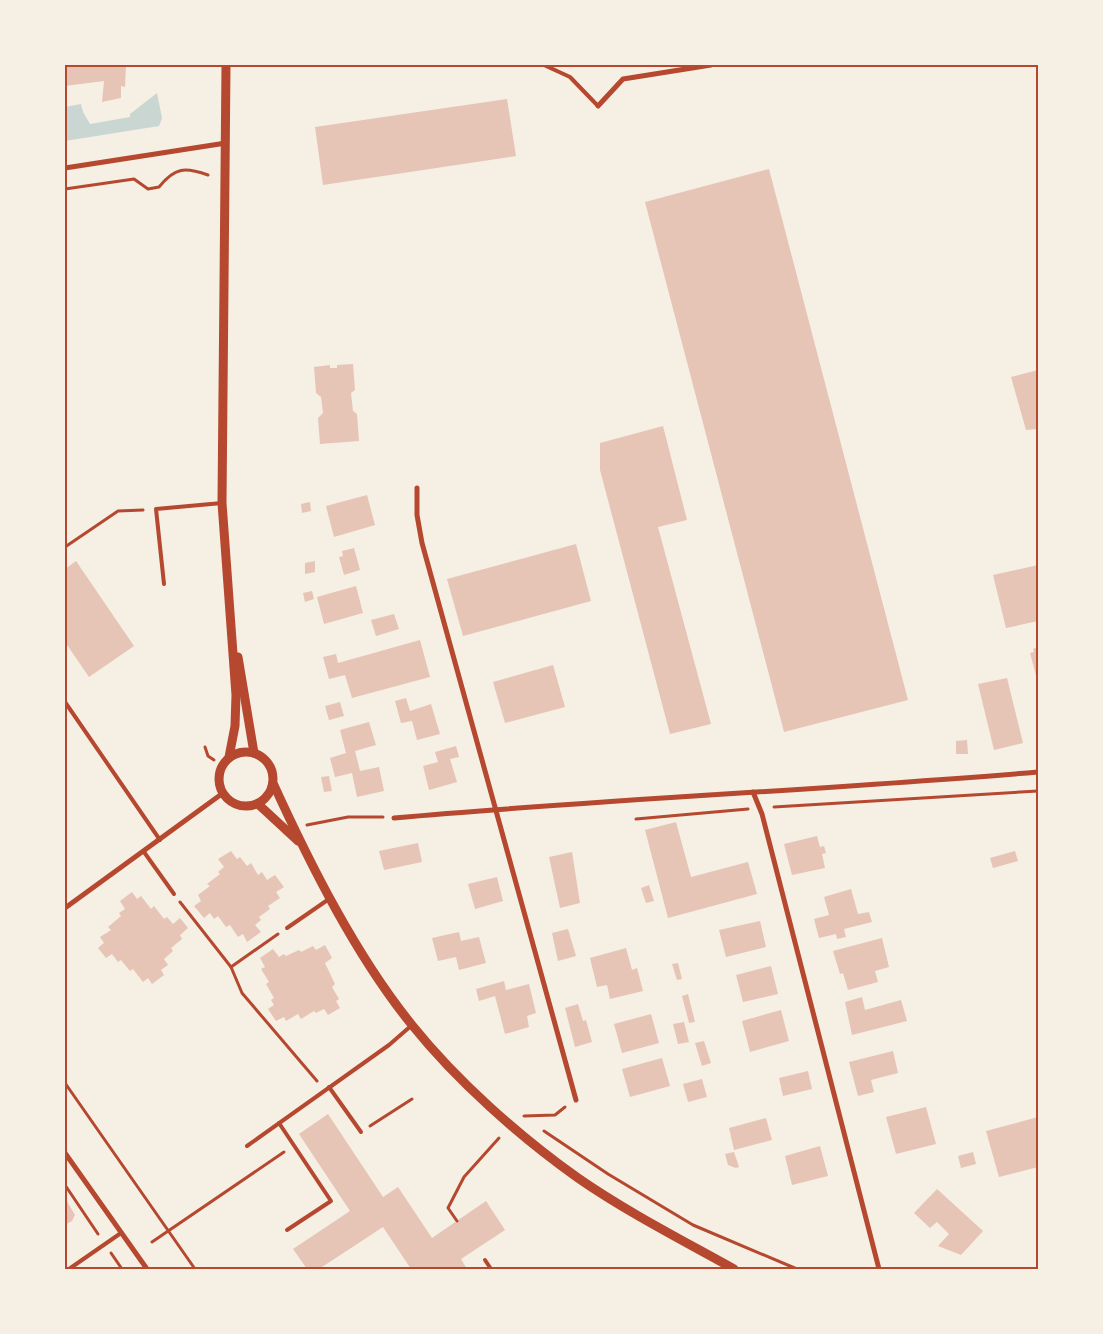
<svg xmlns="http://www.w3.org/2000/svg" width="1103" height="1334" viewBox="0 0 1103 1334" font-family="'Zilla Slab',serif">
  <rect width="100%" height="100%" fill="#f6efe4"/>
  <path fill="#c9d6d2" d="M157,93L162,118L159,126L65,141V107L81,104L83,112L90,124L130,117V114Z"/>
  <g fill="#e6c5b7">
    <path d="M65,65H126L125,87L121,86V98L102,102L104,81L65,86Z"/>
    <path d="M507,99L516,156L323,185L315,127Z"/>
    <path d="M769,169L908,700L784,732L645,202Z"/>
    <path d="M353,364L355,390L351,393L353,411L357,414L359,441L320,444L318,418L323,413L321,397L316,393L314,367L330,365V368H337V365Z"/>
    <path d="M1038,370V429L1026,430L1011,377Z"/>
    <path d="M663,426L687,520L658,527L711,724L670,734L600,470V443Z"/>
    <path d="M367,495L375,525L334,537L326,506Z"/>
    <path d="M310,502L311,511L302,513L301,504Z"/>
    <path d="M576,544L591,601L463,636L447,579Z"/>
    <path d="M354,548L360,570L344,575L339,557L343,556L342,551Z"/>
    <path d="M76,561L134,646L89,677L65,642V569Z"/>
    <path d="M315,561V572L305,574V563Z"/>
    <path d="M1038,565V621L1006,628L993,575Z"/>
    <path d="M356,586L363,613L324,624L317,597Z"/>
    <path d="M312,591L314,599L305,602L303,593Z"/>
    <path d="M394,614L399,629L376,636L371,620Z"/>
    <path d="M420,640L430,677L352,698L345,675L329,679L323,657L336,654L338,663Z"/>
    <path d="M1038,647V679H1037L1030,653L1034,652L1033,649Z"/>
    <path d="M553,665L565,707L505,723L493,682Z"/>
    <path d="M1007,678L1023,743L994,750L978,684Z"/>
    <path d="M406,698L410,711L431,704L440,734L417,740L412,721L401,723L395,701Z"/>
    <path d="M340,702L344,716L329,720L325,706Z"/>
    <path d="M369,722L376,745L355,751L360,771L379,767L384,791L357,797L352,773L335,777L330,758L346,753L340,730Z"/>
    <path d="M967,740L968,754H956V741Z"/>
    <path d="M456,746L459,757L450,759L457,782L429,790L423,766L438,762L435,752Z"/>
    <path d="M329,776L332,791L324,792L321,777Z"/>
    <path d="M676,822L691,877L748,862L757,894L668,918L645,830Z"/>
    <path d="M817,836L820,847L824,846L826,853L822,854L825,868L792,875L784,844Z"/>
    <path d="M418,843L422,862L384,870L379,851Z"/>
    <path d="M231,851L237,859L240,857L247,866L251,863L258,875L262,872L267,880L275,875L284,887L276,892L280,898L268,906L270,909L259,917L261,920L255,925L261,932L247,942L243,934L238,937L230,925L226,927L218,916L214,919L210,913L204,918L194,906L201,901L198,895L210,886L207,884L220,874L218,872L224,867L218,859Z"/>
    <path d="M1015,851L1018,861L993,868L990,858Z"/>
    <path d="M572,852L580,903L560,908L549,857Z"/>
    <path d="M497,877L503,901L475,909L468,884Z"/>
    <path d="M649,885L654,901L646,903L641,888Z"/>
    <path d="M851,889L858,914L869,912L872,922L844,929L846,937L837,939L836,934L819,938L814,919L829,915L824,897Z"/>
    <path d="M132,892L137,899L141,896L151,909L154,906L164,919L167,917L173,924L180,918L188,928L180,935L182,939L171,948L173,951L164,959L168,965L161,970L164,975L152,984L148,978L143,982L133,969L130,971L121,960L118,962L112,954L106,958L98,948L104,943L100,937L111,930L108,927L121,916L119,913L125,909L120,901Z"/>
    <path d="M760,921L766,947L726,957L719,930Z"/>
    <path d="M568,929L576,956L558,961L552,933Z"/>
    <path d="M459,932L461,941L479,937L486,963L459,970L456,957L438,961L432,938Z"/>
    <path d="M882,938L889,967L875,971L878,982L848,990L843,973L840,974L833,951Z"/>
    <path d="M325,945L332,958L325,963L335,984L332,987L339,999L336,1001L340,1008L328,1015L324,1009L316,1013L314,1011L301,1019L298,1014L286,1021L284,1017L276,1021L268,1009L274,1005L271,1000L274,998L266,984L269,982L261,969L265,967L260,958L273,949L279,957L284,954L286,956L299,950L301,952L313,946L316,950Z"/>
    <path d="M626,948L632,970L637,968L643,991L610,999L607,985L597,987L590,958Z"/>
    <path d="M678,963L682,979L677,980L672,964Z"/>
    <path d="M771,966L778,994L743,1002L736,975Z"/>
    <path d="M504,981L506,990L529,984L536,1013L527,1016L529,1027L505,1034L495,996L479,1001L476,989Z"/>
    <path d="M688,994L695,1022L689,1023L682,996Z"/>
    <path d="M862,997L865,1010L901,1000L907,1021L852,1035L845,1002Z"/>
    <path d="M578,1004L583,1021L586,1020L592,1042L575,1047L565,1008Z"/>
    <path d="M781,1010L789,1041L750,1052L742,1021Z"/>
    <path d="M651,1014L659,1043L622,1053L614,1024Z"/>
    <path d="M684,1022L689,1042L678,1044L673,1024Z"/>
    <path d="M704,1041L711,1063L702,1066L695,1043Z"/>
    <path d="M893,1051L898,1073L871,1080L874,1092L858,1096L849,1062Z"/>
    <path d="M662,1058L670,1086L630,1097L622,1069Z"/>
    <path d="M808,1071L812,1089L783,1096L779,1078Z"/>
    <path d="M702,1079L707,1097L688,1102L683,1084Z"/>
    <path d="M926,1107L936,1144L896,1154L886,1117Z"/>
    <path d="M328,1114L383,1197L398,1187L432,1238L486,1201L505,1230L461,1259L467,1269H411L383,1227L319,1269H307L293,1249L350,1211L299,1134Z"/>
    <path d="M1038,1117V1167L999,1177L986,1131Z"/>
    <path d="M766,1118L772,1140L734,1150L729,1128Z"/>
    <path d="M820,1146L828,1176L792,1185L785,1156Z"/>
    <path d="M734,1152L739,1167L736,1168L728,1165L725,1154Z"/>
    <path d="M973,1152L976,1164L961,1168L958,1156Z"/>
    <path d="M937,1189L983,1231L961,1255L938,1246L949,1234L937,1222L930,1228L914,1213Z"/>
    <path d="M65,1198L75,1215L72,1221L65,1225Z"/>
  </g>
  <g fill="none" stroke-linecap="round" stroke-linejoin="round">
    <g stroke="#b5482f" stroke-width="3">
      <path d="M65,189L134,179L148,189L159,187C175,167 185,167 208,175"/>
      <path d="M65,547L118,511L143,510"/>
      <path d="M205,747L208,756L214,760"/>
      <path d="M774,807L1038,791"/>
      <path d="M636,819L748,809"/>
      <path d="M307,825L348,817H383"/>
      <path d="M180,902L231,967L242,993L317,1081"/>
      <path d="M231,967L278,934"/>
      <path d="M65,1083L195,1269"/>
      <path d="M524,1116L555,1115L565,1107"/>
      <path d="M370,1126L412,1099"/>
      <path d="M544,1131L608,1174L693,1225L797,1269"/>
      <path d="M65,1185L98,1234"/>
      <path d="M457,1221L448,1208L464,1177L499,1138"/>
      <path d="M152,1242L284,1152"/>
      <path d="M111,1253L122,1269"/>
    </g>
    <g stroke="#b5482f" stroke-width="4">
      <path d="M544,65L570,77L598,106"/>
      <path d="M164,584L156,509L222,503"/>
      <path d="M65,702L160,840"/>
      <path d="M144,852L174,894"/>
      <path d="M287,928L329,899"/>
      <path d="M329,1087L361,1132"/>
      <path d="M279,1123L331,1201L287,1230"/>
      <path d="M247,1146L389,1045L412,1025"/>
      <path d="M485,1260L491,1269"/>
      <path d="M69,1269L121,1233"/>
    </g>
    <g stroke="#b5482f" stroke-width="5">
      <path d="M598,106L623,79L711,65"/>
      <path d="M65,168L226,143"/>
      <path d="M417,488V515L422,543L576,1100"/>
      <path d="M753,792L762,814L879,1269"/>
      <path d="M394,818C608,799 824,790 1038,772"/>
      <path d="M65,908L223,793"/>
      <path d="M65,1153L147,1269"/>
    </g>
    <g stroke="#b5482f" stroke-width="9">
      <path d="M226,65L222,503L236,695L235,726L229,757"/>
      <path d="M238,657L254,753"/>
      <circle cx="246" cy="779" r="27"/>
      <path d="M273,783C310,864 356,956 412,1025C457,1081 519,1136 578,1178C627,1212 682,1240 734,1269"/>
      <path d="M258,804L298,841"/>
    </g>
  </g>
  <rect width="1103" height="1334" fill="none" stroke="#f6efe4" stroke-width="132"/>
  <rect x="66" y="66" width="971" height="1202" fill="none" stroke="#b5482f" stroke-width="2"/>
</svg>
